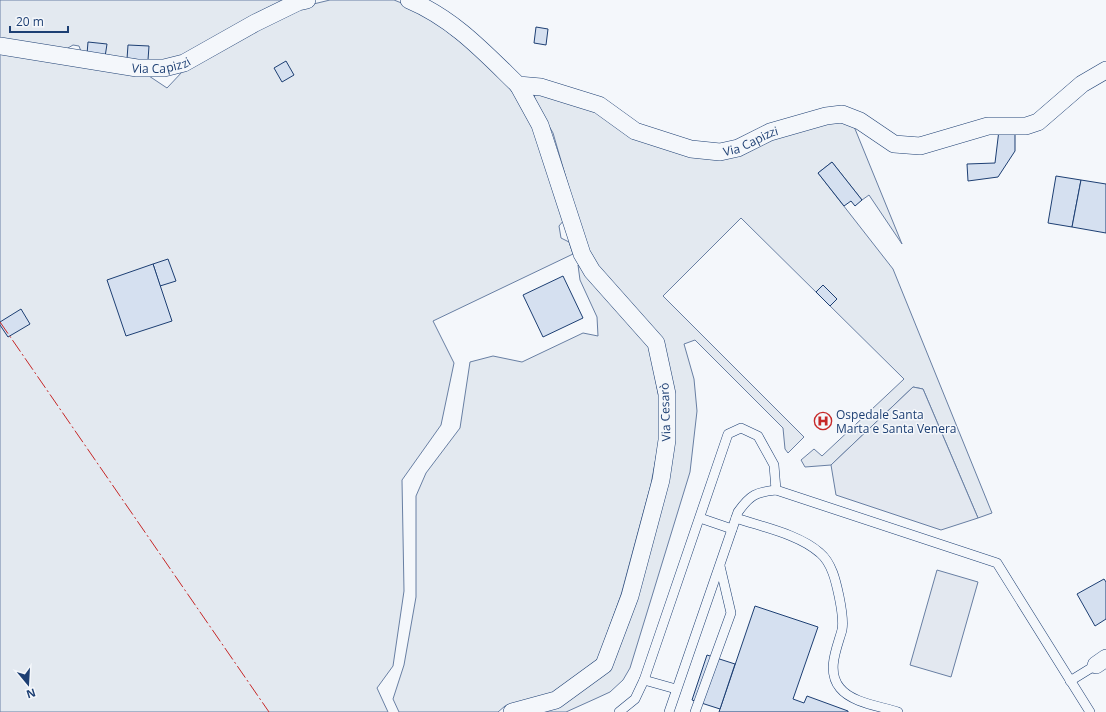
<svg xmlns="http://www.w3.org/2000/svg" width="1106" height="712" viewBox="0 0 1106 712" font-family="'Open Sans',sans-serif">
  <rect width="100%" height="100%" fill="#f4f7fb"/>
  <g fill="#e3e9f0" stroke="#687fa3">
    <path d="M0,0H289L187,54L161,62L82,54L79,46L73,45L63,51L0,39Z"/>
    <path d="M330,0H394L419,10L488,63L516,96L534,127L564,220L559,226L561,238L569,242L573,254L433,321L454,363L441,425L402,480L404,591L393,666L377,688L388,712H0V53L146,74L167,88L183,71L301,7Z"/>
    <path d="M544,93L597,110L692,154L768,139L829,121L853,124L902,244L869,195L862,200L832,162L818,173L893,269L992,513L978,518L923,389L913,387L831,465L805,467L801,460L814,449L822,456L904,379L741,218L663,296L804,437L788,453L785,449L783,428L695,340L684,344L694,379L697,411L690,472L630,668L623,680L610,692L597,698L566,712H534L607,670L663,492L667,361L595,266L587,250L553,133L536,103L534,95Z"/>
    <path d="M578,265L640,332L650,349L659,398V442L651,484L621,595L598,659L554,693L505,706L498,712H399L393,699L404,665L416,597V496L426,473L460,428L470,362L493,356L522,362L583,333L598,336L597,317L580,280Z"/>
  </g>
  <g fill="#e3e8f0" stroke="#687fa3">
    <path d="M913,387L923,389L978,518L941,530L836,495L831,465Z"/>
    <path d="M937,570L978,582L951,677L910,665Z"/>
  </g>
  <g fill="#d5e0f0" stroke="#1d3f73">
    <path d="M536,27L548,29L546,45L534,43Z"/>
    <path d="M88,42L107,44L105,57L87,54Z"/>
    <path d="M128,45L149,46L148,60L127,59Z"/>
    <path d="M286,61L294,75L282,82L274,68Z"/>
    <path d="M999,130L1015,131V151L998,177L968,181L967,164L995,163Z"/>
    <path d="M832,162L862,200L855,206L851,201L844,206L818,173Z"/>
    <path d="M1056,176L1081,180L1072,227L1048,223Z"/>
    <path d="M1081,180L1106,184V233L1072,227Z"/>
    <path d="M168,259L176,281L160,286L153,264Z"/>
    <path d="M153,264L172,321L126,336L107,280Z"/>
    <path d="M563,276L583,318L543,337L523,295Z"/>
    <path d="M823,285L837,299L830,306L816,292Z"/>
    <path d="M21,309L30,324L8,337L0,325V322Z"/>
    <path d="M1104,579L1106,582V619L1095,626L1077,594Z"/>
    <path d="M755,606L818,627L793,699L804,703L807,696L848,711V712H719Z"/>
    <path d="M707,655L735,664L720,709L692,700Z"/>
  </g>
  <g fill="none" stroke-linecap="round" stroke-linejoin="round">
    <defs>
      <g id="lane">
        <path d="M700,518L732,529"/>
        <path d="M736,518C762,527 799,534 820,553C832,563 836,582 839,596C841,606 844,620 842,630C837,648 826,671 840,688C852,703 880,706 898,712"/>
        <path d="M644,680L676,689"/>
        <path d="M1070,681L1096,665"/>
        <path d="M619,712L635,699L644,680L728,434L741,428L758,436L774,465L776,490"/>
        <path d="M669,712L738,512C750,495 756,492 776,490L997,563L1090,712"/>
        <path d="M695,712L731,613L720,566"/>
      </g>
      <g id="street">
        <path id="s1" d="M409,0C454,19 484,52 518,85L541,87L599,105L635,131L691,149L720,152L738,148L770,132L826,116L842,114L860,121L894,144L920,146L988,126H1026L1038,122L1082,84L1106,70"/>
        <path id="s2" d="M0,46L137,68H164L184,63L255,23L298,2L307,0"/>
        <path d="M1096,665L1106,658"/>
        <path d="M512,712L556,700L604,665L630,596L661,480L667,440V394L656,343L592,271L582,254L540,125L518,85"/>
      </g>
    </defs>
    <use href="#lane" stroke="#1d3f73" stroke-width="10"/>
    <use href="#street" stroke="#1d3f73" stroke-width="18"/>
    <use href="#lane" stroke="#f4f7fb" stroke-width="9"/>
    <use href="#street" stroke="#f4f7fb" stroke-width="17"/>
    <path stroke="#c62828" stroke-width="1" stroke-dasharray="14 3 2 3" stroke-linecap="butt" d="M0,322L269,712"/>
  </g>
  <defs>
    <symbol id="hospital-ring" viewBox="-11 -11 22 22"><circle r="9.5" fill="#f4f7fb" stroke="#c62828" stroke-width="1.5"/><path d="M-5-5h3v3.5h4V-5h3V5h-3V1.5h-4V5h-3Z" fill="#c62828"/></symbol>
  </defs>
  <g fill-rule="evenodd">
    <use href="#hospital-ring" x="813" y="411" width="20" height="20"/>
  </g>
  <g text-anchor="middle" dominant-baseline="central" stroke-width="3" stroke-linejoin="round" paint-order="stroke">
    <g font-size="12" fill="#1d3f73" stroke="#f4f7fb">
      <text stroke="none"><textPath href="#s2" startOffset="163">Via Capizzi</textPath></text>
      <text stroke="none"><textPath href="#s1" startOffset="388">Via Capizzi</textPath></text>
      <text transform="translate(665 412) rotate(-92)">Via Cesarò</text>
    </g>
    <g font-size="12" fill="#1d3f73" stroke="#f4f7fb" text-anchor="start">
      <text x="836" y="414">Ospedale Santa<tspan x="836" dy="14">Marta e Santa Venera</tspan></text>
    </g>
  </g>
  <g transform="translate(28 684) rotate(162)" stroke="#f4f7fb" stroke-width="3" paint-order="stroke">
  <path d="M0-3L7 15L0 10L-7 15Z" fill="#1d3f73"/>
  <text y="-6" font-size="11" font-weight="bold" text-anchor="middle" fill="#1d3f73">N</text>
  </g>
  <path d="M10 26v6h58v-6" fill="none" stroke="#1d3f73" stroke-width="2"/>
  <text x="16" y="26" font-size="12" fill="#1d3f73" stroke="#f4f7fb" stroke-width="3" paint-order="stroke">20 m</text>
</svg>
